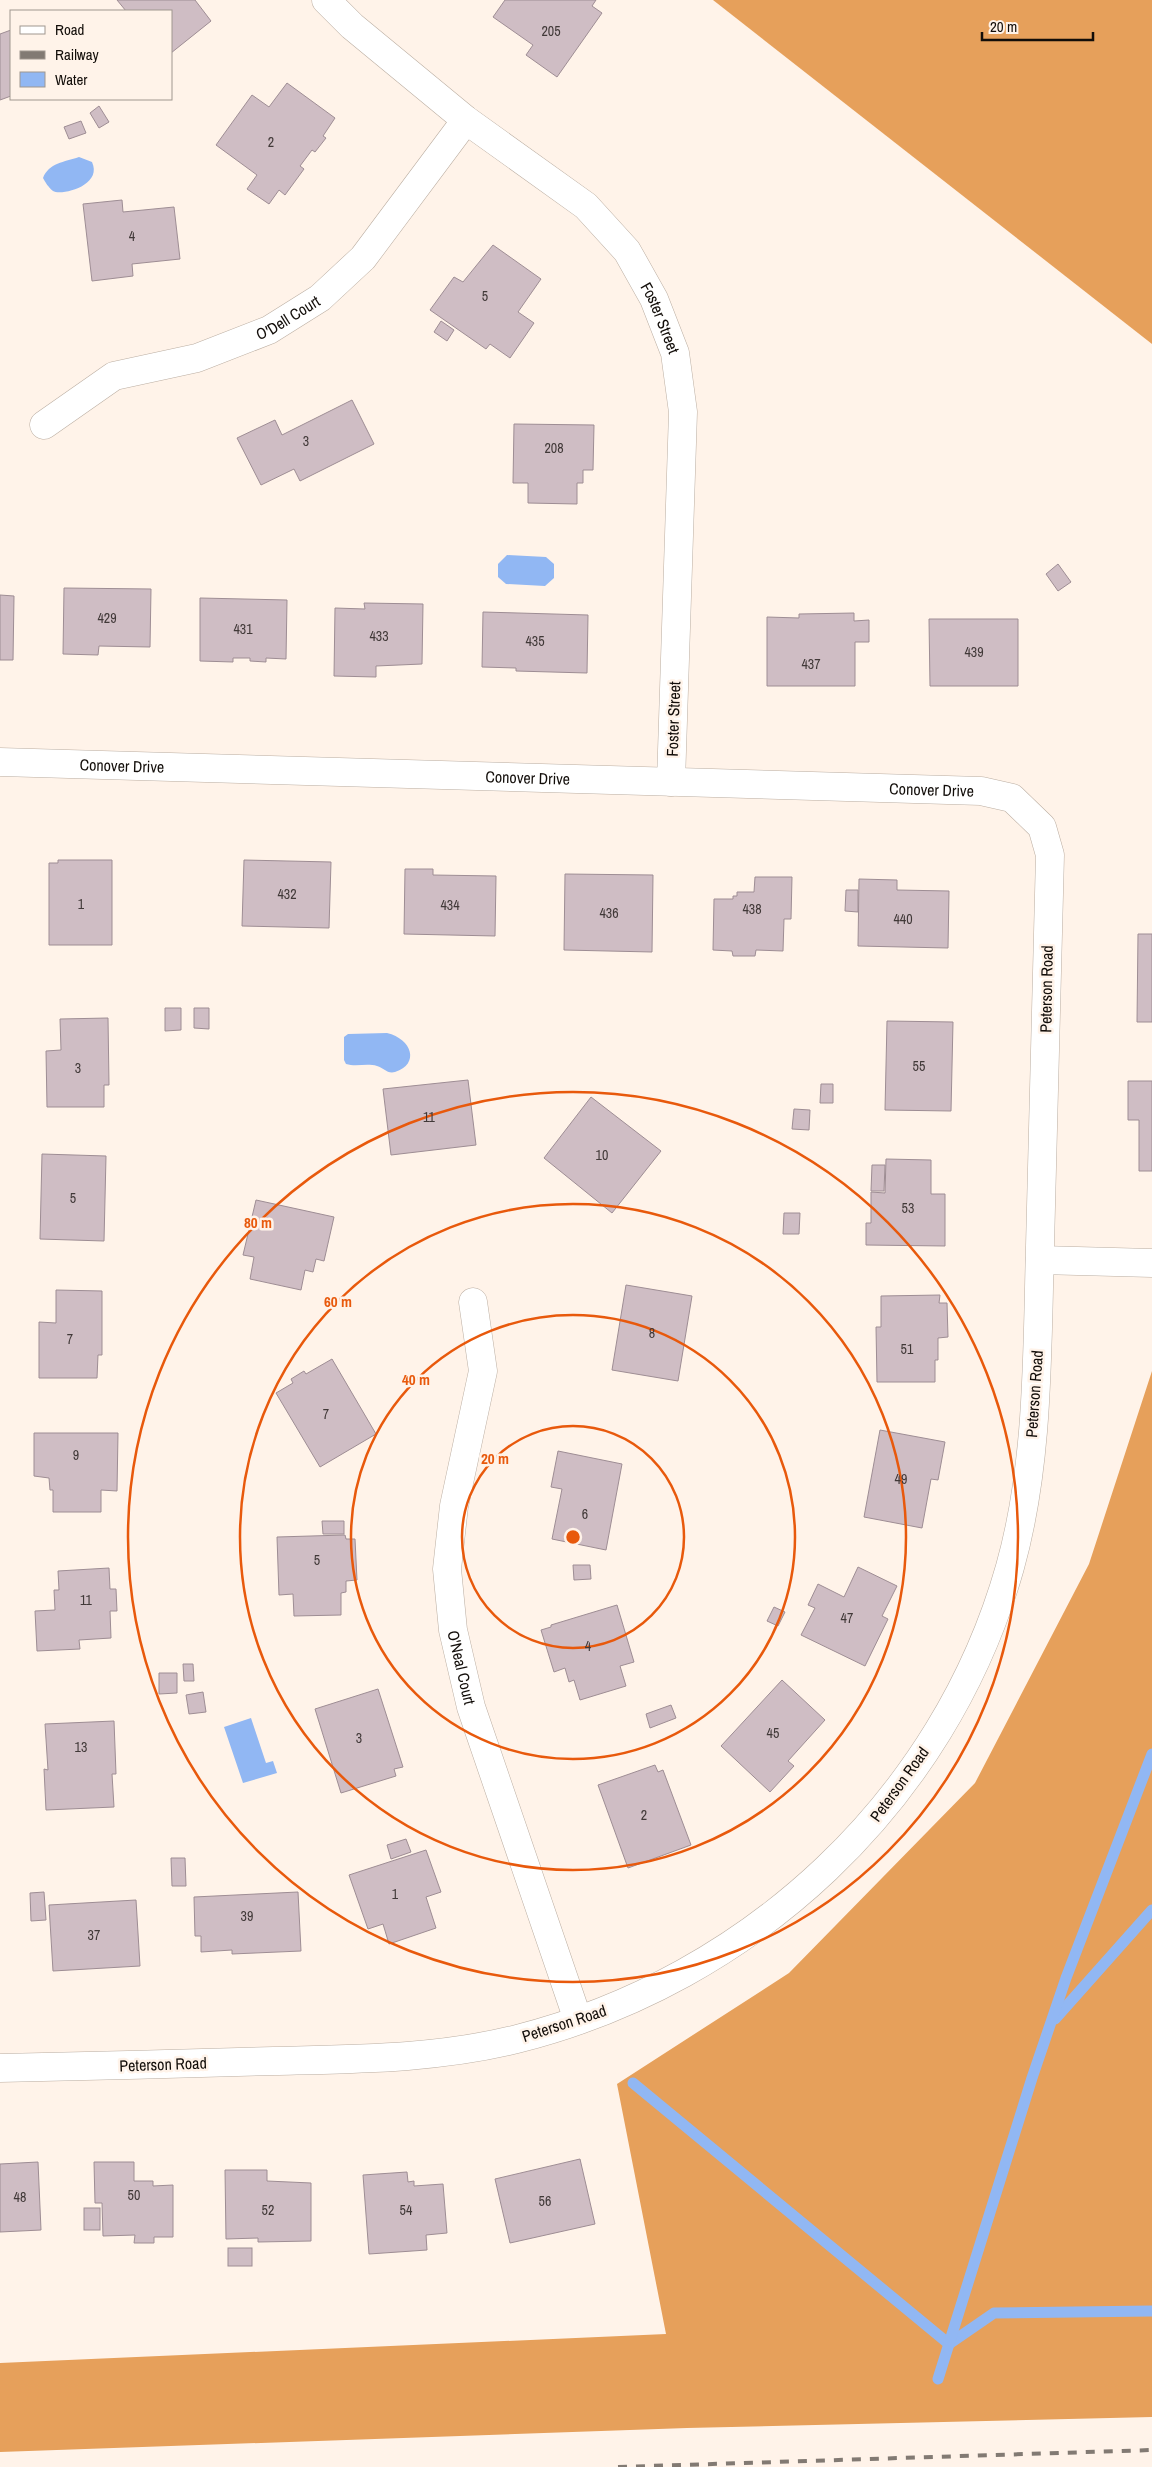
<svg xmlns="http://www.w3.org/2000/svg" width="1152" height="2467" viewBox="0 0 1152 2467" font-family="'Archivo Narrow',sans-serif">
  <rect width="100%" height="100%" fill="#fff3e9"/>
  <g fill="#e6a05b">
    <path d="M713,0H1152V344Z"/>
    <path d="M1152,1371V2417L687,2428L0,2452V2363L666,2334L617,2084L789,1973L975,1783L1089,1564Z"/>
  </g>
  <g fill="#91b7f3">
    <path d="M79,157L92,162C103,186 61,196 53,191C49,188 45,182 43,178C49,163 64,162 79,157Z"/>
    <path d="M507,555L546,557L554,564V578L545,586L506,584L498,577V564Z"/>
    <path d="M387,1033C412,1039 420,1064 395,1072C387,1074 384,1068 377,1066C367,1063 356,1067 346,1064L344,1060V1037L348,1034Z"/>
    <path d="M251,1718L266,1763L273,1761L277,1773L243,1783L224,1727Z"/>
  </g>
  <g fill="none" stroke-linecap="round" stroke-linejoin="round">
    <g stroke="#91b7f3" stroke-width="11">
      <path d="M1055,2019L1152,1910"/>
      <path d="M633,2083L949,2344L994,2313L1152,2311"/>
      <path d="M938,2379L1032,2078L1066,1978L1152,1754"/>
    </g>
  </g>
  <g fill="#cfbdc4" stroke="#9e8d94">
    <path d="M117,0H195L211,21L171,53V11H126Z"/>
    <path d="M505,0H596L592,6L602,13L557,77L526,55L533,45L493,17Z"/>
    <path d="M11,30V96L0,100V34Z"/>
    <path d="M287,83L335,118L323,136L326,138L315,152L312,150L300,166L304,169L285,195L279,190L269,204L247,189L257,175L216,145L252,95L269,107Z"/>
    <path d="M99,106L109,122L99,128L90,113Z"/>
    <path d="M81,121L86,133L69,139L64,127Z"/>
    <path d="M122,200L123,212L174,207L180,259L132,264L133,276L92,281L83,204Z"/>
    <path d="M493,245L541,279L518,312L534,323L510,358L490,344L486,349L430,310L454,277L463,282Z"/>
    <path d="M441,321L454,330L447,341L434,332Z"/>
    <path d="M352,400L374,444L300,481L294,469L261,485L237,438L275,420L282,435Z"/>
    <path d="M514,424L594,425L593,470H583V483H577V504L528,503V483H513Z"/>
    <path d="M1058,564L1071,582L1058,591L1046,574Z"/>
    <path d="M64,588L151,589L150,647L99,646L98,655L63,654Z"/>
    <path d="M0,595L14,596L13,660H0Z"/>
    <path d="M200,598L287,600L286,659L266,658V662L250,661V658H233V662L200,661Z"/>
    <path d="M364,603L423,604L422,664L376,666V677L334,676L335,608L365,609Z"/>
    <path d="M483,612L588,615L587,673L516,671V668L482,667Z"/>
    <path d="M854,613V621L869,620V642H855V686H767V617L799,618V614Z"/>
    <path d="M929,619H1018V686H930Z"/>
    <path d="M58,860H112V945H49V863H58Z"/>
    <path d="M244,860L331,862L329,928L242,926Z"/>
    <path d="M405,869H433V875L496,876L495,936L404,934Z"/>
    <path d="M565,874L653,875L652,952L564,950Z"/>
    <path d="M755,877H792L791,919H784L783,951L756,950L755,956H733L732,951L713,950L714,899H733V896H737V892H754Z"/>
    <path d="M859,879L897,880V890L949,891L948,948L858,946Z"/>
    <path d="M846,890H858V912L845,911Z"/>
    <path d="M1138,934H1152V1022H1137Z"/>
    <path d="M165,1008H181V1030L165,1031Z"/>
    <path d="M194,1008H209V1029L194,1028Z"/>
    <path d="M108,1018L109,1085H104V1107H47L46,1051L61,1050L60,1019Z"/>
    <path d="M887,1021L953,1022L951,1111L885,1110Z"/>
    <path d="M468,1080L476,1145L391,1155L383,1089Z"/>
    <path d="M1128,1081H1152V1171H1139V1120H1128Z"/>
    <path d="M821,1084H833V1103H820Z"/>
    <path d="M591,1097L661,1151L612,1213L544,1158Z"/>
    <path d="M794,1109L810,1110L809,1130L792,1129Z"/>
    <path d="M42,1154L106,1156L104,1241L40,1239Z"/>
    <path d="M886,1159L931,1160V1194H945V1246L866,1245V1223H871V1192L885,1193Z"/>
    <path d="M872,1165H885L884,1191H871Z"/>
    <path d="M256,1200L334,1217L324,1261L316,1259L313,1272L305,1270L301,1290L250,1279L254,1257L243,1255Z"/>
    <path d="M784,1213H800L799,1234H783Z"/>
    <path d="M626,1285L692,1296L678,1381L612,1370Z"/>
    <path d="M56,1290L102,1291V1355H98L97,1378H39V1322L56,1323Z"/>
    <path d="M940,1295L939,1303H947L948,1337L938,1338V1360H935V1382H877L876,1327H881V1296Z"/>
    <path d="M332,1359L376,1434L320,1467L276,1393L293,1383L291,1379L304,1371L306,1374Z"/>
    <path d="M880,1430L945,1442L938,1480L931,1479L922,1528L864,1517Z"/>
    <path d="M34,1433H118L117,1491L101,1490V1512H53V1490H50L49,1478L34,1476Z"/>
    <path d="M558,1451L622,1464L606,1550L552,1539L562,1489L551,1487Z"/>
    <path d="M322,1521H344V1534H323Z"/>
    <path d="M345,1535L346,1539H355L357,1580L346,1581V1592L341,1593V1615L294,1616L293,1594L279,1595L277,1537Z"/>
    <path d="M573,1565H590L591,1579L574,1580Z"/>
    <path d="M858,1567L897,1586L882,1616L888,1619L865,1666L801,1635L815,1608L808,1605L818,1584L844,1597Z"/>
    <path d="M109,1568L110,1589H116L117,1611H110L111,1638L79,1640L80,1649L37,1651L35,1611L55,1610L54,1590H59L58,1571Z"/>
    <path d="M617,1605L634,1662L620,1666L626,1686L580,1700L574,1680L569,1682L565,1668L554,1672L541,1630L551,1627V1625Z"/>
    <path d="M774,1607L785,1612L778,1626L767,1621Z"/>
    <path d="M183,1664H193L194,1681H184Z"/>
    <path d="M159,1673H177V1693L159,1694Z"/>
    <path d="M782,1680L825,1720L788,1761L794,1766L770,1792L721,1746Z"/>
    <path d="M378,1689L403,1767L394,1769L396,1776L341,1793L315,1709Z"/>
    <path d="M203,1692L206,1712L189,1714L186,1695Z"/>
    <path d="M671,1705L676,1718L650,1728L646,1714Z"/>
    <path d="M114,1721L116,1774H112L114,1807L46,1810L44,1769L48,1770L45,1724Z"/>
    <path d="M655,1765L658,1772L663,1770L691,1845L628,1868L598,1785Z"/>
    <path d="M406,1839L411,1852L391,1859L387,1845Z"/>
    <path d="M426,1850L441,1892L426,1897L436,1928L389,1944L383,1924L368,1929L349,1875Z"/>
    <path d="M171,1858H185L186,1886H172Z"/>
    <path d="M44,1892L46,1920L31,1921L30,1893Z"/>
    <path d="M298,1892L301,1951L232,1954V1950L201,1952V1936H195L194,1897Z"/>
    <path d="M136,1900L140,1966L53,1971L49,1905Z"/>
    <path d="M580,2159L595,2224L510,2243L495,2179Z"/>
    <path d="M38,2162L41,2230L0,2232V2164Z"/>
    <path d="M94,2162H134V2181H153V2186L173,2185V2237H154V2243H134L135,2235L103,2236L102,2203H95Z"/>
    <path d="M225,2170H267V2181L311,2183V2241L258,2242V2238L226,2239Z"/>
    <path d="M407,2172L408,2182L414,2181V2186L443,2184L447,2233L426,2235L427,2250L369,2254L363,2175Z"/>
    <rect x="84" y="2208" width="16" height="22"/>
    <rect x="228" y="2248" width="24" height="18"/>
  </g>
  <g fill="none" stroke-linecap="round" stroke-linejoin="round">
    <defs>
      <g id="street">
        <path id="s1" d="M326,0L352,26L466,120L586,206L627,251L654,299L675,353L683,412L671,782"/>
        <path id="s2" d="M44,425L114,376L197,358L269,330L320,298L363,258L466,120"/>
        <path id="s3" d="M0,762L981,791L1012,798L1042,827L1050,855C1047,986 1043,1116 1040,1246C1037,1353 1039,1464 1010,1567C944,1801 751,1980 517,2039C438,2059 355,2059 274,2061C183,2064 91,2066 0,2068"/>
        <path d="M1040,1260L1152,1263"/>
        <path id="s4" d="M473,1302L483,1371L454,1506L447,1569L453,1630L471,1707L578,2020"/>
      </g>
    </defs>
    <use href="#street" stroke="#bbaea2" stroke-width="29"/>
    <use href="#street" stroke="#fff" stroke-width="28"/>
    <path stroke="#827a73" stroke-width="4" stroke-dasharray="9 9" stroke-linecap="butt" d="M618,2467L1152,2450"/>
  </g>
  <g fill="none" stroke="#e8590c" stroke-width="2.5">
    <circle cx="573" cy="1537" r="111"/>
    <circle cx="573" cy="1537" r="222"/>
    <circle cx="573" cy="1537" r="333"/>
    <circle cx="573" cy="1537" r="445"/>
  </g>
  <g text-anchor="middle" dominant-baseline="central" stroke-width="5" stroke-linejoin="round" paint-order="stroke">
    <g font-size="14" fill="#413938">
      <text x="551" y="31">205</text>
      <text x="271" y="142">2</text>
      <text x="132" y="236">4</text>
      <text x="485" y="296">5</text>
      <text x="306" y="441">3</text>
      <text x="554" y="448">208</text>
      <text x="107" y="618">429</text>
      <text x="243" y="629">431</text>
      <text x="379" y="636">433</text>
      <text x="535" y="641">435</text>
      <text x="974" y="652">439</text>
      <text x="811" y="664">437</text>
      <text x="287" y="894">432</text>
      <text x="81" y="904">1</text>
      <text x="450" y="905">434</text>
      <text x="752" y="909">438</text>
      <text x="609" y="913">436</text>
      <text x="903" y="919">440</text>
      <text x="919" y="1066">55</text>
      <text x="78" y="1068">3</text>
      <text x="429" y="1117">11</text>
      <text x="602" y="1155">10</text>
      <text x="73" y="1198">5</text>
      <text x="908" y="1208">53</text>
      <text x="652" y="1333">8</text>
      <text x="70" y="1339">7</text>
      <text x="907" y="1349">51</text>
      <text x="326" y="1414">7</text>
      <text x="76" y="1455">9</text>
      <text x="901" y="1479">49</text>
      <text x="585" y="1514">6</text>
      <text x="317" y="1560">5</text>
      <text x="86" y="1600">11</text>
      <text x="847" y="1618">47</text>
      <text x="588" y="1646">4</text>
      <text x="773" y="1733">45</text>
      <text x="359" y="1738">3</text>
      <text x="81" y="1747">13</text>
      <text x="644" y="1815">2</text>
      <text x="395" y="1894">1</text>
      <text x="247" y="1916">39</text>
      <text x="94" y="1935">37</text>
      <text x="134" y="2195">50</text>
      <text x="20" y="2197">48</text>
      <text x="545" y="2201">56</text>
      <text x="268" y="2210">52</text>
      <text x="406" y="2210">54</text>
    </g>
    <g font-size="16" fill="#120d09" stroke="#fff3e9">
      <text stroke="none"><textPath href="#s2" startOffset="270">O'Dell Court</textPath></text>
      <text stroke="none"><textPath href="#s1" startOffset="468">Foster Street</textPath></text>
      <text transform="translate(673 719) rotate(-88)">Foster Street</text>
      <text stroke="none"><textPath href="#s3" startOffset="122">Conover Drive</textPath></text>
      <text stroke="none"><textPath href="#s3" startOffset="528">Conover Drive</textPath></text>
      <text stroke="none"><textPath href="#s3" startOffset="932">Conover Drive</textPath></text>
      <text transform="translate(1046 989) rotate(-89)">Peterson Road</text>
      <text transform="translate(1034 1394) rotate(-86)">Peterson Road</text>
      <text stroke="none"><textPath href="#s4" startOffset="371">O'Neal Court</textPath></text>
      <text transform="translate(899 1784) rotate(-54)">Peterson Road</text>
      <text transform="translate(564 2023) rotate(-18)">Peterson Road</text>
      <text transform="translate(163 2064) rotate(-2)">Peterson Road</text>
    </g>
  </g>
  <circle cx="573" cy="1537" r="8" fill="#e8590c" stroke="#fff3e9" stroke-width="2.5"/>
  <g font-size="15" text-anchor="middle" font-weight="bold" fill="#e8590c" stroke="#fff3e9" stroke-width="5" stroke-linejoin="round" paint-order="stroke">
    <text x="258" y="1228">80 m</text>
    <text x="338" y="1307">60 m</text>
    <text x="416" y="1385">40 m</text>
    <text x="495" y="1464">20 m</text>
  </g>
  <rect x="10" y="10" width="162" height="90" fill="#fff3e9" stroke="#a0978f"/>
  <rect x="20" y="26" width="25" height="8" fill="#ffffff" stroke="#a0978f"/>
  <text x="55" y="35" font-size="15" fill="#120d09">Road</text>
  <rect x="20" y="51" width="25" height="8" fill="#827a73" stroke="#a0978f"/>
  <text x="55" y="60" font-size="15" fill="#120d09">Railway</text>
  <rect x="20" y="72" width="25" height="15" fill="#91b7f3" stroke="#a0978f"/>
  <text x="55" y="85" font-size="15" fill="#120d09">Water</text>
  <path d="M982 32v8h111v-8" fill="none" stroke="#120d09" stroke-width="2.5"/>
  <text x="990" y="32" font-size="15" fill="#120d09" stroke="#fff3e9" stroke-width="4" paint-order="stroke">20 m</text>
</svg>
